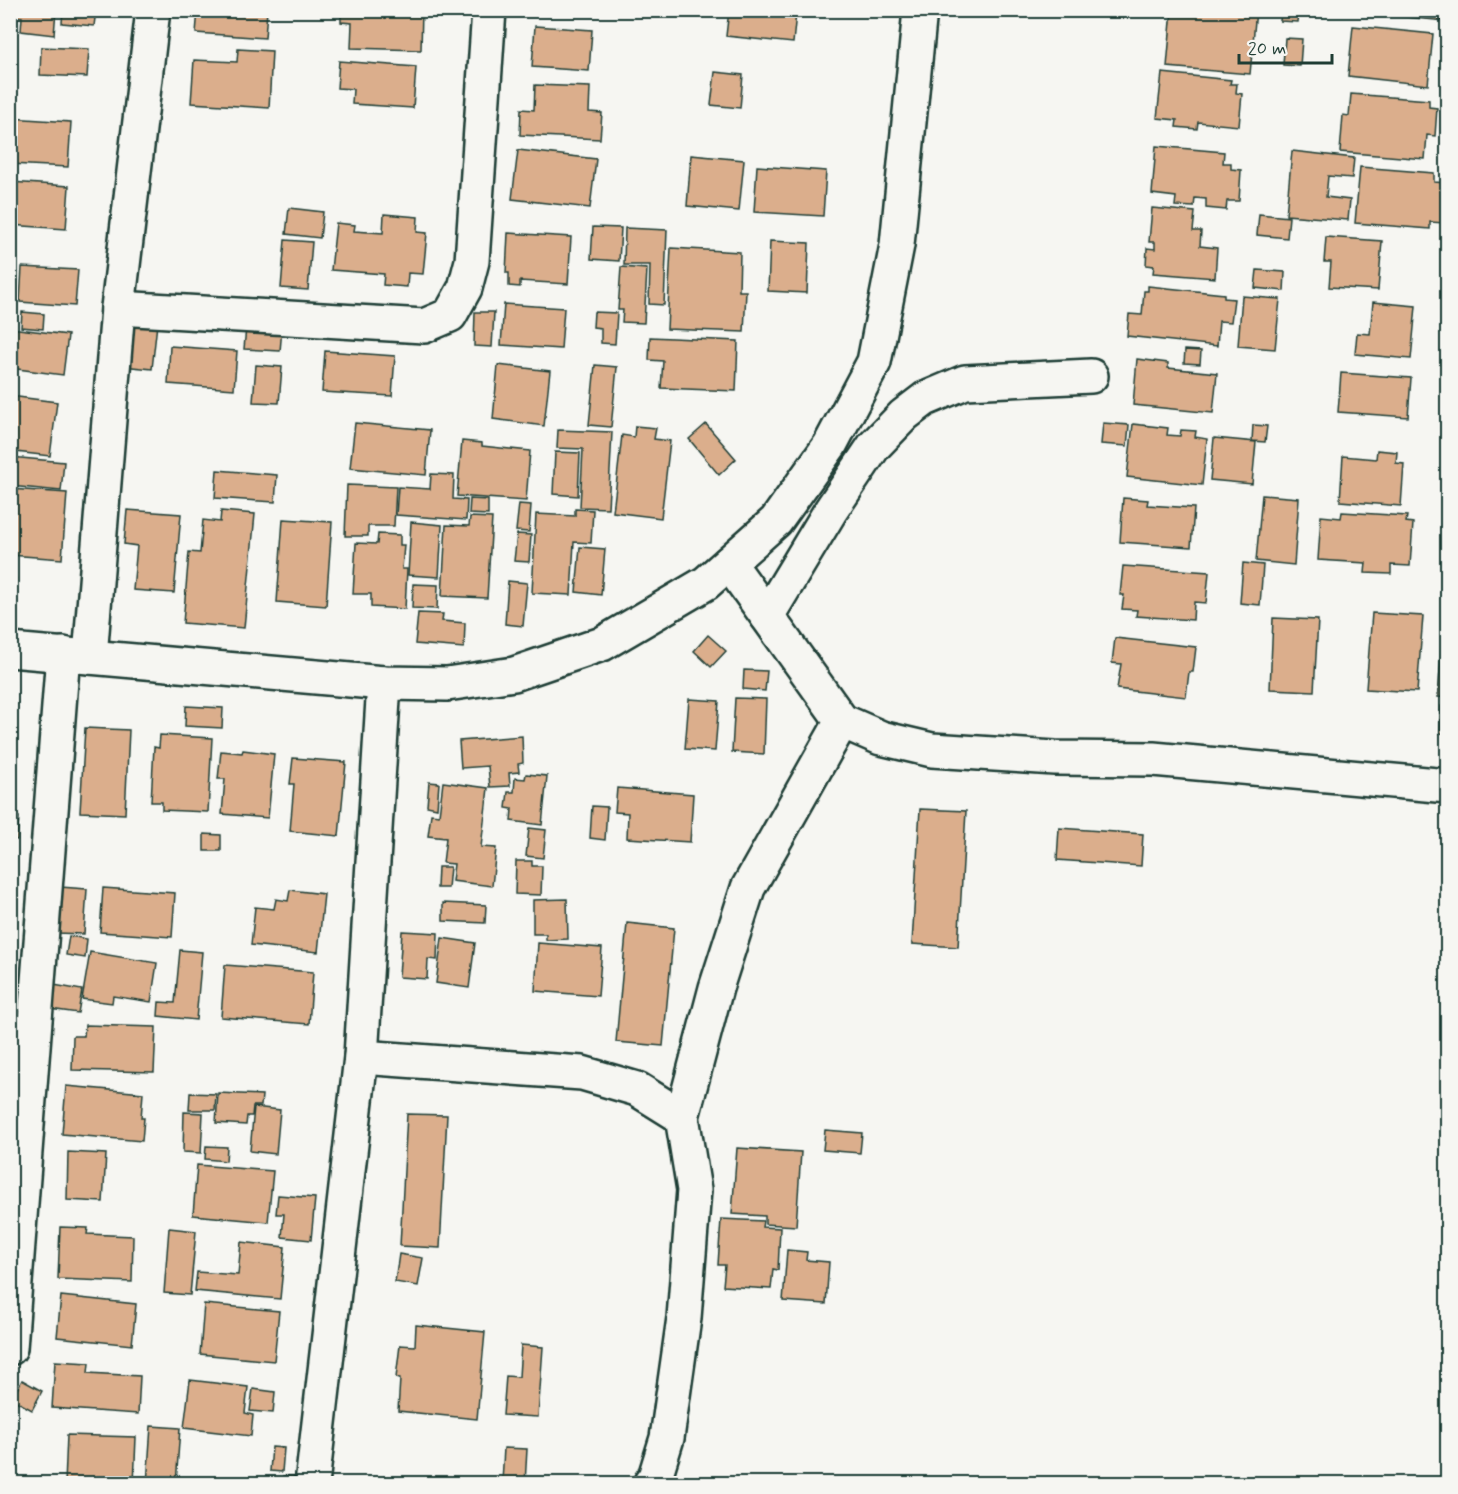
<svg xmlns="http://www.w3.org/2000/svg" width="1458" height="1494" viewBox="0 0 1458 1494" font-family="Mynerve,sans-serif">
  <rect width="100%" height="100%" fill="#f6f6f2"/>
  <filter id="ink" filterUnits="userSpaceOnUse"><feTurbulence type="fractalNoise" baseFrequency=".0167" numOctaves="2"/><feDisplacementMap in="SourceGraphic" scale="12" xChannelSelector="R" yChannelSelector="G"/><feConvolveMatrix kernelMatrix="1 2 1 2 8 2 1 2 1" color-interpolation-filters="sRGB"/></filter>
  <g filter="url(#ink)">
    <g fill="#dbae8c" stroke="#1f3d34" stroke-width="1.5">
      <path d="M10,10H56L54,35L21,31L22,17L10,16Z"/>
      <path d="M63,10H96L94,26L62,23Z"/>
      <path d="M198,10H267L265,38L196,33Z"/>
      <path d="M341,10H422L421,50L351,48L352,23L341,22Z"/>
      <path d="M729,10H772L796,13L793,43L726,36Z"/>
      <path d="M1172,10H1256L1250,74L1167,67Z"/>
      <path d="M1386,10H1446L1445,21L1385,15Z"/>
      <path d="M1281,11L1299,12L1298,22L1280,21Z"/>
      <path d="M535,26L592,30L589,71L532,67Z"/>
      <path d="M1353,26L1433,34L1428,85L1348,76Z"/>
      <path d="M1285,38L1302,39L1300,66L1283,65Z"/>
      <path d="M41,47L89,49L87,77L40,75Z"/>
      <path d="M238,49L272,51L269,108L191,103L194,60L237,62Z"/>
      <path d="M339,61L416,67L413,108L352,104L353,89L337,88Z"/>
      <path d="M715,72L743,75L740,108L711,105Z"/>
      <path d="M1162,73L1231,80L1230,84H1237L1236,93L1242,94L1239,126L1198,122L1197,129L1176,127L1177,120L1157,118Z"/>
      <path d="M535,85L590,87L589,112L602,113L600,139L520,135L521,109L534,110Z"/>
      <path d="M1351,94L1429,100V107L1437,108L1435,136L1427,135L1425,159L1340,152L1343,115L1349,116Z"/>
      <path d="M10,118L71,122L68,167L10,164Z"/>
      <path d="M1156,146L1224,152L1223,163H1231V169L1241,170L1239,201H1227L1226,210L1206,208V199L1195,198L1194,207L1175,206L1176,197L1152,194Z"/>
      <path d="M518,150L596,159L590,208L512,199Z"/>
      <path d="M1292,151L1354,158L1352,178L1328,176L1326,197L1350,200L1348,220L1286,215Z"/>
      <path d="M691,155L744,160L739,211L687,206Z"/>
      <path d="M757,166L826,171L823,216L754,212Z"/>
      <path d="M1360,167L1434,173V182L1448,183L1445,223L1430,222V229L1355,223Z"/>
      <path d="M10,182L69,186L66,229L10,225Z"/>
      <path d="M289,208L323,212L320,238L286,234Z"/>
      <path d="M1152,208L1195,212L1193,231H1201L1200,246L1217,248L1215,278L1153,273L1154,266L1146,265L1147,248L1155,249V242H1149Z"/>
      <path d="M384,214L418,217L417,232L427,233L423,274L408,273L407,287L383,285L384,274L331,270L336,223L355,225L354,231L383,233Z"/>
      <path d="M1259,214L1289,217L1287,238L1257,235Z"/>
      <path d="M593,227L621,228L619,261L591,259Z"/>
      <path d="M625,228L667,230L664,305L649,304L650,265H624Z"/>
      <path d="M508,233L571,237L568,284L520,281V287L509,286V273H506Z"/>
      <path d="M1326,237L1382,241L1378,290L1329,287L1331,262H1324Z"/>
      <path d="M285,240L312,242L308,290L281,288Z"/>
      <path d="M770,241L809,243L807,293L768,291Z"/>
      <path d="M671,248L740,252L739,291H746L744,332L667,329Z"/>
      <path d="M22,267L78,270L75,306L20,302Z"/>
      <path d="M621,267L647,269L644,323L622,322L623,310H618Z"/>
      <path d="M1257,270L1285,272L1284,291L1255,288Z"/>
      <path d="M1148,286L1224,294V298L1234,299L1231,322L1219,321L1217,346L1127,336L1129,314L1142,315L1144,291H1148Z"/>
      <path d="M1242,296L1280,299L1275,349L1238,346Z"/>
      <path d="M1373,302L1416,306L1411,359L1355,354L1357,333L1370,334Z"/>
      <path d="M504,304L564,308L561,349L501,345Z"/>
      <path d="M22,312L44,314L43,329L21,327Z"/>
      <path d="M475,312H494L492,347L474,346Z"/>
      <path d="M594,312L617,313L615,344L601,343V328L593,327Z"/>
      <path d="M126,321L157,324L152,369L122,366Z"/>
      <path d="M246,327L282,329L280,351L244,349Z"/>
      <path d="M10,328L68,335L63,375L10,368Z"/>
      <path d="M650,337L738,341L736,391L661,388L663,361L649,360Z"/>
      <path d="M170,346L237,351L234,389L168,384Z"/>
      <path d="M1185,350L1201,351L1200,364L1184,363Z"/>
      <path d="M325,351L395,356L392,396L322,392Z"/>
      <path d="M1137,359L1168,363V368L1217,373L1213,413L1133,405Z"/>
      <path d="M256,365L282,367L279,403L253,402Z"/>
      <path d="M498,365L550,371L544,426L493,419Z"/>
      <path d="M595,365L617,367L611,427L589,425Z"/>
      <path d="M1341,373L1411,378L1408,417L1338,412Z"/>
      <path d="M10,396L57,402L50,456L16,452L17,442L10,441Z"/>
      <path d="M355,423L430,430L426,475L350,468Z"/>
      <path d="M1103,423L1129,425L1127,446L1101,444Z"/>
      <path d="M706,424L736,459L719,475L689,439Z"/>
      <path d="M1133,424L1168,428L1167,435L1180,436L1181,430L1196,431L1195,437L1207,439L1202,485L1127,477Z"/>
      <path d="M1253,425L1267,426L1265,442L1252,441Z"/>
      <path d="M635,426L656,428L654,439L670,441L661,518L613,512L622,435L634,437Z"/>
      <path d="M558,430L612,432L608,508L580,507L583,449L557,448Z"/>
      <path d="M1214,438L1256,442L1252,484L1210,480Z"/>
      <path d="M462,441L482,443V446L530,451L526,501L457,496Z"/>
      <path d="M1377,450L1397,452L1396,463L1404,464L1401,506L1340,501L1343,456L1376,459Z"/>
      <path d="M555,452L580,453L578,496L553,494Z"/>
      <path d="M10,457L64,462L61,491L10,486Z"/>
      <path d="M217,470L277,475L275,502L215,498Z"/>
      <path d="M431,474L454,475L453,499L467,500L466,520L396,515L398,487L430,489Z"/>
      <path d="M347,485L396,487L394,526H368V536H345Z"/>
      <path d="M10,489L67,493L62,559L10,555Z"/>
      <path d="M1262,495L1299,498L1294,565L1256,561Z"/>
      <path d="M1123,498L1148,500L1147,505L1194,508L1191,547L1120,542Z"/>
      <path d="M470,499L488,500V515L469,514Z"/>
      <path d="M519,504L531,505L529,532L516,531Z"/>
      <path d="M575,509L593,510L591,543L574,542L571,595L532,593L536,514L575,516Z"/>
      <path d="M127,510L181,514L174,593L133,590L137,546L124,544Z"/>
      <path d="M221,511L255,514L244,628L183,623L189,552L200,553L203,520L220,522Z"/>
      <path d="M1342,512L1407,516L1406,522L1413,523L1410,566L1391,565V574L1365,573L1366,563L1318,560L1321,516L1341,518Z"/>
      <path d="M470,517L492,518L487,598L442,596L446,525L469,526Z"/>
      <path d="M283,519L332,522L326,606L277,602Z"/>
      <path d="M411,522L442,525L439,577L408,575Z"/>
      <path d="M378,534L400,535V545H404L402,569H407L405,609L371,607V594H353L356,543L377,544Z"/>
      <path d="M517,534L531,535L529,562L514,561Z"/>
      <path d="M580,547L605,549L601,595L576,592Z"/>
      <path d="M1243,563L1263,565L1260,605L1240,603Z"/>
      <path d="M1123,566L1209,572L1206,603L1194,602L1193,620L1136,616L1137,610L1122,609L1124,595H1120Z"/>
      <path d="M10,577L16,578L14,604H10Z"/>
      <path d="M508,581L527,583L523,626L505,624Z"/>
      <path d="M413,584L438,585L437,609L412,608Z"/>
      <path d="M418,613L443,614L442,621L465,623L464,648L415,644Z"/>
      <path d="M1372,613L1423,616L1417,692L1366,689Z"/>
      <path d="M1444,613H1448V698L1438,697Z"/>
      <path d="M1273,618L1318,620L1314,691L1270,689Z"/>
      <path d="M708,635L726,651L711,667L694,651Z"/>
      <path d="M1115,638L1196,647L1193,672H1189L1186,697L1117,689L1121,664L1112,663Z"/>
      <path d="M744,670L767,671L765,691L743,689Z"/>
      <path d="M735,698L766,699L764,754L732,752Z"/>
      <path d="M689,699L719,701L715,751L685,749Z"/>
      <path d="M186,706L223,708L222,728L185,726Z"/>
      <path d="M1441,706H1448V734L1440,733Z"/>
      <path d="M85,728L129,730L125,814L80,812Z"/>
      <path d="M160,735L212,738L208,812L162,810V802H151L154,747L159,748Z"/>
      <path d="M522,736L523,763L518,764L519,772L509,773L510,786L490,787L488,766L461,768L459,741Z"/>
      <path d="M10,738L15,739L10,802Z"/>
      <path d="M243,750L274,754L268,818L222,814L225,779H218L221,751L242,753Z"/>
      <path d="M293,758L346,762L339,836L290,831L294,784H290Z"/>
      <path d="M526,774L547,776L542,825L511,821L512,809L506,808L508,792H514L515,778L525,779Z"/>
      <path d="M429,782L439,783L437,808L427,806Z"/>
      <path d="M443,782L488,788L481,847L496,848L492,886L452,881L454,864L443,863L446,838L428,836L431,814L439,815Z"/>
      <path d="M617,788L693,794L690,842L627,838L628,813L615,812Z"/>
      <path d="M592,806L607,807L605,840L590,838Z"/>
      <path d="M920,809L966,811L958,947L912,944Z"/>
      <path d="M10,817H19L17,840L10,839Z"/>
      <path d="M529,828L546,830L543,858L526,856Z"/>
      <path d="M1059,828L1143,834L1141,866L1057,860Z"/>
      <path d="M204,834L221,835V851H204Z"/>
      <path d="M516,861H532V866H542L541,895L515,894Z"/>
      <path d="M438,867H450L448,888H437Z"/>
      <path d="M60,887L87,889L84,934L57,933Z"/>
      <path d="M103,888L175,893L172,937L100,932Z"/>
      <path d="M290,890L324,894L318,952L251,945L255,907L274,909L276,899L288,901Z"/>
      <path d="M567,899L568,939L546,940V934H533V900Z"/>
      <path d="M443,903L486,905L485,923L443,921Z"/>
      <path d="M627,923L674,928L663,1046L616,1042Z"/>
      <path d="M402,931L438,933L437,960L428,959L427,979L399,977Z"/>
      <path d="M69,936L87,939L85,958L66,955Z"/>
      <path d="M442,938L475,943L469,988L436,983Z"/>
      <path d="M538,943L602,948L598,996L535,991Z"/>
      <path d="M180,950L202,952L196,1020L158,1016L159,1002L175,1003Z"/>
      <path d="M90,952L157,963L151,1002L113,996L112,1003L82,999Z"/>
      <path d="M225,965L313,972L309,1024L221,1017Z"/>
      <path d="M54,985L82,990L78,1013L50,1009Z"/>
      <path d="M85,1025L156,1027L154,1072L72,1070L73,1036H84Z"/>
      <path d="M66,1086L143,1093L141,1118H144L142,1141L62,1134Z"/>
      <path d="M190,1093L216,1094L215,1110H189Z"/>
      <path d="M218,1093L262,1095L261,1106H253L252,1116H247L246,1125L216,1123Z"/>
      <path d="M254,1107L280,1110L276,1154L250,1151Z"/>
      <path d="M184,1112L203,1113L201,1153L183,1152Z"/>
      <path d="M407,1114L447,1115L440,1248L400,1246Z"/>
      <path d="M825,1130L862,1133L860,1153L823,1150Z"/>
      <path d="M206,1146L227,1147L226,1161L205,1159Z"/>
      <path d="M737,1148L801,1152L796,1226L765,1224V1216L732,1214Z"/>
      <path d="M68,1152L106,1154L103,1202L67,1200Z"/>
      <path d="M197,1165L273,1171L268,1222L193,1215Z"/>
      <path d="M278,1195L315,1198L311,1240L282,1237L284,1214H276Z"/>
      <path d="M721,1219L763,1221L762,1227L780,1228L778,1270L773,1269L771,1289L723,1286L725,1265H718Z"/>
      <path d="M60,1227L88,1228L87,1234L133,1236L132,1282L58,1279Z"/>
      <path d="M169,1228L196,1231L190,1295L164,1293Z"/>
      <path d="M241,1242L285,1247L280,1299L195,1291L197,1272L238,1275Z"/>
      <path d="M787,1250L807,1252L806,1260L829,1262L826,1304L783,1301Z"/>
      <path d="M399,1254L423,1258L418,1286L395,1282Z"/>
      <path d="M61,1296L136,1304L132,1345L57,1337Z"/>
      <path d="M204,1304L279,1311L274,1361L200,1354Z"/>
      <path d="M416,1325L485,1332L477,1419L398,1411L400,1379L396,1378L400,1345L415,1346Z"/>
      <path d="M521,1345L543,1347L538,1417L503,1415L506,1376L519,1377Z"/>
      <path d="M55,1361L89,1363L88,1373L140,1376L138,1414L52,1408Z"/>
      <path d="M22,1380L42,1391L32,1410L12,1399Z"/>
      <path d="M190,1380L248,1387L245,1413L253,1415L251,1436L184,1428Z"/>
      <path d="M253,1389L275,1392L273,1413L250,1411Z"/>
      <path d="M151,1426L180,1428L176,1484H147Z"/>
      <path d="M67,1435L136,1437L134,1484H65Z"/>
      <path d="M272,1447L284,1448L282,1472L270,1471Z"/>
      <path d="M504,1448L527,1449L525,1484L502,1482Z"/>
      <path d="M283,1476H294V1484H282Z"/>
    </g>
    <g fill="none" stroke-linecap="round" stroke-linejoin="round">
      <defs>
        <g id="minor">
          <path d="M118,308L424,326L450,315L465,288L472,261L489,10"/>
          <path d="M729,563L842,721L881,738L932,750L1055,758L1153,759L1448,786"/>
          <path d="M767,616L831,510L874,446L904,415L925,399L965,382L1091,376"/>
          <path d="M10,650L384,683L447,684L514,674L602,644L706,583L776,521L830,445L874,362L897,245L920,10"/>
          <path d="M90,657L118,308L153,10"/>
          <path d="M361,1057L582,1073L637,1089L682,1117"/>
          <path d="M10,1348L63,654"/>
          <path d="M312,1484L361,1057L384,683"/>
          <path d="M650,1484L655,1477L667,1438L684,1318L694,1190L682,1117L716,988L748,888L842,721"/>
        </g>
      </defs>
      <use href="#minor" stroke="#1f3d34" stroke-width="38"/>
      <use href="#minor" stroke="#f6f6f2" stroke-width="33"/>
    </g>
  </g>
  <rect width="1458" height="1494" fill="none" stroke="#f6f6f2" stroke-width="36"/>
  <rect x="18" y="18" width="1422" height="1458" fill="none" stroke="#1f3d34" stroke-width="2" filter="url(#ink)"/>
  <path d="M1239 54v9h93v-9" fill="none" stroke="#1f3d34" stroke-width="3"/>
  <text x="1248" y="54" font-size="18" fill="#1f3d34" stroke="#f6f6f2" stroke-width="4.5" paint-order="stroke">20 m</text>
</svg>
